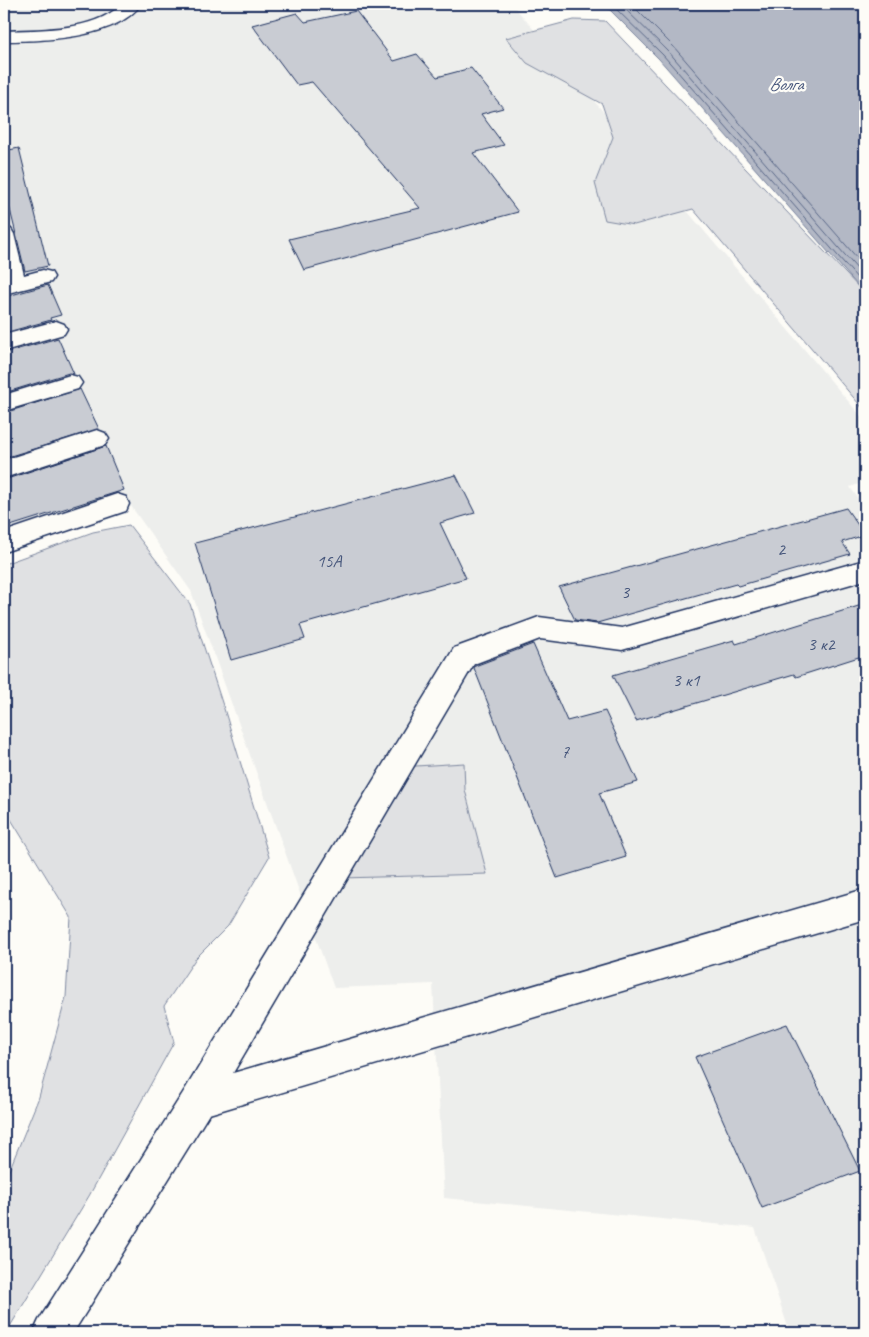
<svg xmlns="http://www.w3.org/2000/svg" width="869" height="1337" viewBox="0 0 869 1337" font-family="Caveat,sans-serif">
  <rect width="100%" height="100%" fill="#fdfcf7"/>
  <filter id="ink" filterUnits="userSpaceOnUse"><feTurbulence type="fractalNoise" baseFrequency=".02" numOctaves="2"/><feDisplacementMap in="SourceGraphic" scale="10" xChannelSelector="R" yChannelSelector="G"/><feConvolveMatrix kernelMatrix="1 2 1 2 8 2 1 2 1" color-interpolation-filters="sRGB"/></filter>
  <g filter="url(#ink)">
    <path fill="#edeeec" d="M4,4H512L865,421V482L850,487L865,508V1333H790L755,1228L444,1198L433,984L334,988L191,591L131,506L4,552Z"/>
    <g fill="#e0e1e3" stroke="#7e88a0">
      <path d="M574,20L605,21L865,294V411L693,209L634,225L605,220L595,183L613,137L602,104L527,63L506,38Z"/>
      <path d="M129,525L190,604L226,715L269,857L228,926L196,958L164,1006L174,1042L89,1196L6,1333H4V1183L39,1097L66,997L71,917L4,808V564L93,532Z"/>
      <path d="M464,763L465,790L487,874L342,878L400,767Z"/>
    </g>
    <path fill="#b3b8c5" stroke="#76819c" d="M604,4H865V294L659,59Z"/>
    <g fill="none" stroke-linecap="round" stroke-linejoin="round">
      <g stroke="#586687" stroke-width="1">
        <path d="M611,4L663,55L865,287"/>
        <path d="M620,4L668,51L865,278"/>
        <path d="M631,4L673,46L865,267"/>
      </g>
    </g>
    <g fill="#c9ccd3" stroke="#1b2f5e">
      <path d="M356,11L394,61L417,54L437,77L471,68L503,108L481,114L504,145L473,153L518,212L304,270L289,239L420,208L312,82L297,85L252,25L297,13L305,22Z"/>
      <path d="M19,148L48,266L25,271L4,185V151Z"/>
      <path d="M48,285L61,315L50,318L51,320L4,333V297Z"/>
      <path d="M58,338L74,374L69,373L4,393V353Z"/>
      <path d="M80,389L99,429L4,458V413Z"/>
      <path d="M106,446L124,490L4,528V480Z"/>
      <path d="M456,475L475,513L440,523L466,578L300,625L305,639L231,660L195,543Z"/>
      <path d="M846,508L865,535L842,542L850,554L738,586L736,584L597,623L575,620L559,587Z"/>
      <path d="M865,604V655L796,677L794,674L636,721L613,675L734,640L736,644Z"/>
      <path d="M533,644L567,721L605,711L638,782L599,793L626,857L557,878L474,668L475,666Z"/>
      <path d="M787,1024L860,1171L762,1208L695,1057Z"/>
    </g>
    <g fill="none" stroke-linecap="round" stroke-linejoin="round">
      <defs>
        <g id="minor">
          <path d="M122,4H141C117,39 42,41 4,41V31C41,29 93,32 122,4Z"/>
          <path d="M4,227L11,229L14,234L24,275L43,270L51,272L54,277L51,282L4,294Z"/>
          <path d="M56,321L64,324L67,329L64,334L4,351V335Z"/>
          <path d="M70,375L78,377L82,383L78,389L4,411V395Z"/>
          <path d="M97,430L105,433L109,439L105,445L4,478V460Z"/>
          <path d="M117,494L126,497L129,504L126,511L4,552V532Z"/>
          <path d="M865,560V580L622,650L540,639L474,664L233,1073L865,889V919L209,1114L73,1333H33L39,1320L186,1088L454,648L539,617L622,628Z"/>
        </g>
      </defs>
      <use href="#minor" stroke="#1b2f5e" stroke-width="3"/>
      <use href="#minor" fill="#fdfcf7" fill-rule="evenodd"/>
    </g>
  </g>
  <g text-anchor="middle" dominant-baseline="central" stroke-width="4.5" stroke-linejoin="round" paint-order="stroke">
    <g font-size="18" font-style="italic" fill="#49587d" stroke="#fdfcf7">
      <text x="786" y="84">Волга</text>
    </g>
    <g font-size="18" fill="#46567b">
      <text x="781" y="549">2</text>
      <text x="329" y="561">15А</text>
      <text x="625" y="592">3</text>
      <text x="821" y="644">3 к2</text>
      <text x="686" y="680">3 к1</text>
      <text x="565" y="752">7</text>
    </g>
  </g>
  <rect width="869" height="1337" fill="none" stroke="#fdfcf7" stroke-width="20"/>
  <rect x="10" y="10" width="849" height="1317" fill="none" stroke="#1b2f5e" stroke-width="2" filter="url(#ink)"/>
</svg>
